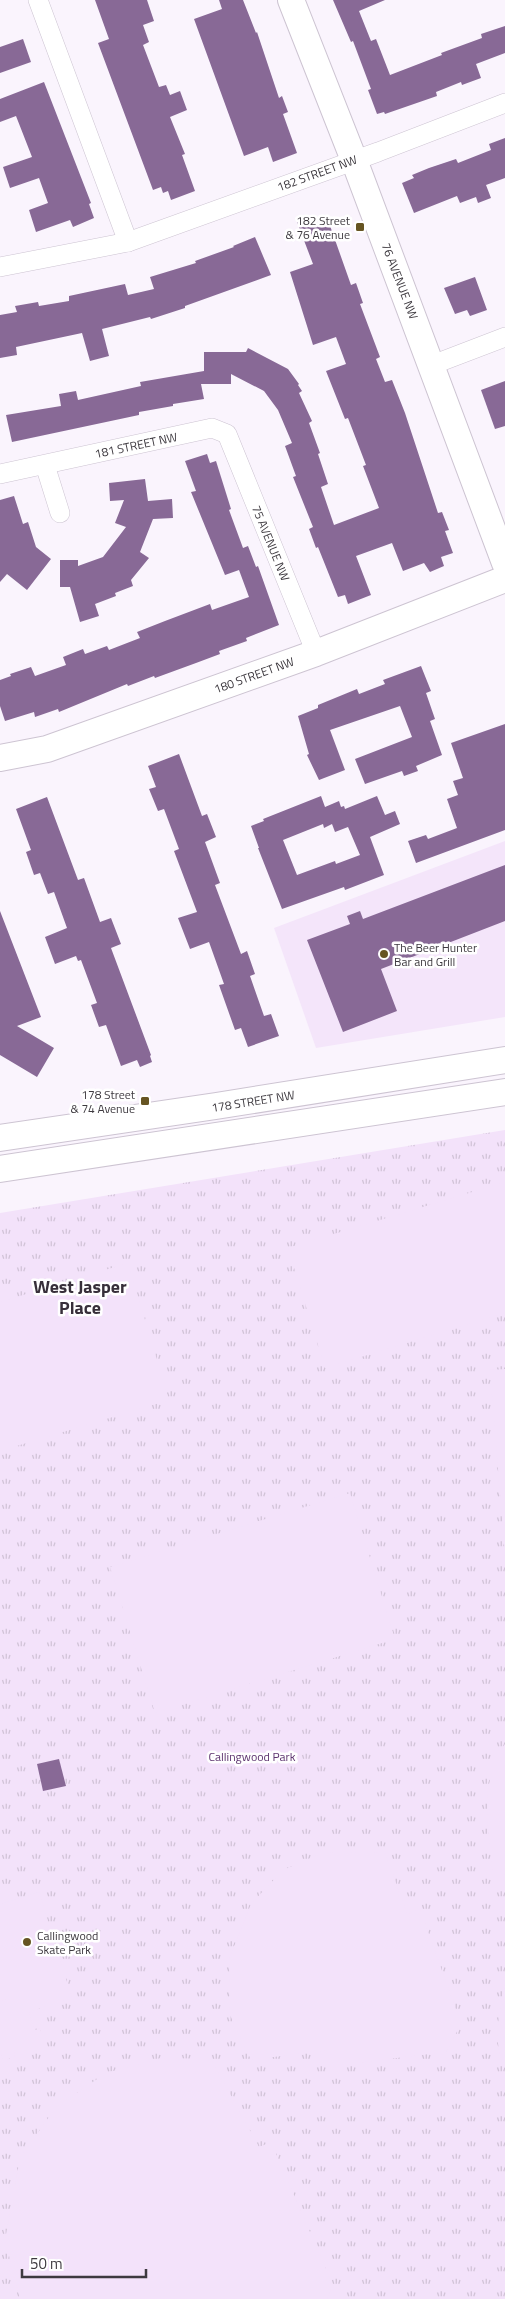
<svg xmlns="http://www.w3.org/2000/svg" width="505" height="2299" viewBox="0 0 505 2299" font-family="'Titillium Web',sans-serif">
  <defs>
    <pattern id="grass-tufts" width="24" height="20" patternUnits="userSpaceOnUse" patternTransform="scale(1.25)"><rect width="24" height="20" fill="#f3e2fa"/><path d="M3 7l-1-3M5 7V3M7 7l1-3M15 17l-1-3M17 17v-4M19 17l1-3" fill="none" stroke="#d1c3d7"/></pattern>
  </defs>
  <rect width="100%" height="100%" fill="#faf4fd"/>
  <path fill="#f4e5fa" d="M505,841V1017L316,1048L274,928Z"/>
  <path fill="url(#grass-tufts)" d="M505,1130V2299H0V1213Z"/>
  <g fill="#f3e2fa">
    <path d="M505,1182V1313L325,1368L288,1248Z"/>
    <path d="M128,1263L169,1400L0,1451V1302Z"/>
    <path d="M505,1369V1556L490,1370Z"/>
    <path d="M350,1493L395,1639L155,1713L110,1567Z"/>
    <path d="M505,1744V1874L493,1875C488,1829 478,1785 505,1744Z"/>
    <path d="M385,1852L407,1914L420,1909L461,2024L446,2052L331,2066L329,2050L251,2060L230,2015L229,1959L251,1904L283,1870L322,1853Z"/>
    <path d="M39,1892L72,1998L29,2012L35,2030L40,2028L44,2042L15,2052L14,2057L3,2061L0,2053V2001L6,1999L0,1980V1904Z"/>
    <path d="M505,1985V2068C492,2043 499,2012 505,1985Z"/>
    <path d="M161,2058L211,2059L259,2147L271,2142L326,2269L331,2289L327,2299H20L5,2240L20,2158L56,2107L106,2073Z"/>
  </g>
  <g fill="#886996" fill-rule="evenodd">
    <path d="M95,0H147L154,21L143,25L149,42L143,45L159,87L166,85L170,95L180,91L187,110L170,117L185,154L182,155L195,191L171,200L168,191L163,193L161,187L153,190L98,43L109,39Z"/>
    <path d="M219,0H243L256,33L257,32L279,98L282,96L288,112L283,114L297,153L273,162L268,147L244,156L194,19L222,9Z"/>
    <path d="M333,0H385L359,11L371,41L376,39L390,75L442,55L441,53L482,38L481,34L505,26V53L476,64L481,78L462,85L461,82L436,92L437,96L385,114L384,112L377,114L368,90L371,89L353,41L351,42Z"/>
    <path d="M23,39L31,62L0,73V47Z"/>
    <path d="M44,82L91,203L89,204L94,218L73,227L70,220L36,232L29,210L48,203L39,178L10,188L3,167L32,157L16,116L0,122V99Z"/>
    <path d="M505,138V178L486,185L491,198L478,203L476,197L460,203L457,196L414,213L402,183L414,178L412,175L429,168L456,159L458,163L491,150L489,144Z"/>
    <path d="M314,216L317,224L328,220L351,285L356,283L363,303L360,304L380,357L376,359L385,382L392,380L405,413L438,513L442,512L449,530L445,531L453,553L441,557L444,566L430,572L424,563L403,571L392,543L356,556L371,595L348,604L345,595L338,597L318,547L316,548L309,529L313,527L293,477L296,476L285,446L292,443L278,410L264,391L231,374V384H201L204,399L173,404V406L139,412V415L12,442L6,415L61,406L59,394L76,391L78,400L141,386L140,382L204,371V352H246L248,348L288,369L299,384L298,385L302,391L299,393L312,421L309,423L320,453L318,454L328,484L321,487L334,525L379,508L363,466L366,465L348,418L345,419L326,371L346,364L336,337L313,345L290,272L313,264L297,222Z"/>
    <path d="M255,237L271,275L185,306V308L151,319L150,317L102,329L109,356L90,361L82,333L16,347L17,355L0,358V315L17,312L15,306L38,302L39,306L69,301V296L125,284L128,295L154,289L150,277L196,263L195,261L234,247L233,246Z"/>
    <path d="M475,277L487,310L470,316L467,310L455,314L444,288Z"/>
    <path d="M505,381V426L495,429L481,390Z"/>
    <path d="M207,454L210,463L216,461L231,509L229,510L243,548L248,546L256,567L258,566L279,625L246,638L247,641L219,651L220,654L196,663L155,678L154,676L128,686L127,684L59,712L58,709L35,717L34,712L5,721L0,706V680L11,676L10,674L31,667L35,676L66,665L63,657L83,649L85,654L107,646L109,650L140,638L137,632L165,621L210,604L212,610L249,597L239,570L225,575L191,492L196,491L185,461Z"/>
    <path d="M145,479L148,501L172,499L173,518L153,519L140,552L149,558L131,580L133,586L115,593L116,596L95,604L99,616L80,622L70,587H60V560H78V566L103,557L126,527L115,523L124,500L110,501L109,483Z"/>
    <path d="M14,496L23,524L28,522L36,547L51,559L27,590L7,574L0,582V500Z"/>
    <path d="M421,666L431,691L426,693L435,719L430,721L442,755L416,766L418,771L404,776L402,771L365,784L355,759L412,737L400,706L330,730L345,770L319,780L307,755L309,754L298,716L318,708V705L357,689L359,694L385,684L383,680Z"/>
    <path d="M505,724V830L416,863L408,841L426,835L428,839L457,828L447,799L458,795L453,781L463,778L451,743Z"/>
    <path d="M179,754L202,816L207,814L216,837L205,842L220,883L215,885L241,954L247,951L255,974L250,976L264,1016L271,1014L279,1036L248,1047L241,1028L235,1030L219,985L224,984L209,942L190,949L178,918L197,912L174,851L179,849L164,809L158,811L149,789L156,787L148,766Z"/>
    <path d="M321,796L325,807L339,801L341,807L344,806L345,809L377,796L385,815L395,811L400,824L370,837L384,875L345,890L344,887L282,909L258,848H259L251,826L264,821L263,819ZM323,824L324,828L332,824L335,832L348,827L360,855L336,864L335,861L297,875L283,840Z"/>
    <path d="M47,797L78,880L84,878L100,922L111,918L121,944L111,948L151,1055L150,1056L152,1062L140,1067L137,1060L121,1066L106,1025L99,1027L91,1005L97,1003L81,960L78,961L76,956L55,964L45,937L67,928L54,892L48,894L40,873L34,875L26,852L31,850L16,809Z"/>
    <path d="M505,865V921L381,969L397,1011L343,1032L307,940L350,924L347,916L360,911L363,919Z"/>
    <path d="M0,911L41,1017L17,1026L54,1048L37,1077L0,1055Z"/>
    <path d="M59,1759L66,1786L43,1791L37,1764Z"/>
  </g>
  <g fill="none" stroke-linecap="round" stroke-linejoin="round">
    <defs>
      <g id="street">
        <path d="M38,0L128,242"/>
        <path d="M0,267L128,242L378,152L505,103"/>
        <path d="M432,365L505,337"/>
        <path d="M45,465L60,513"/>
        <path d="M0,474L212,428L227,434L316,653"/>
      </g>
      <g id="secondary">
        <path d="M291,0L354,160L505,563"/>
        <path d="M0,758L47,749L316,653L505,579"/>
        <path d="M0,1138L216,1106L505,1060"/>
        <path d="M0,1169L505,1092"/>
      </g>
    </defs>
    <use href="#street" stroke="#cdc4d2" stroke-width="20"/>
    <use href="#secondary" stroke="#cdc4d2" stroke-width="28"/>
    <use href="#street" stroke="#fff" stroke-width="19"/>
    <use href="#secondary" stroke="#fff" stroke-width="26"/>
  </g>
  <g fill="#665422" stroke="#fff" stroke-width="2">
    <rect x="355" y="222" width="10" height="10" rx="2.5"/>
    <circle cx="384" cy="954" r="5"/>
    <rect x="140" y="1096" width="10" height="10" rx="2.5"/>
    <circle cx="27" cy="1942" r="5"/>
  </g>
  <g text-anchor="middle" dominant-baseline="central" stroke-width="5" stroke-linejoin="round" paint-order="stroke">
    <g font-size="12" fill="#3d393f" stroke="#fff">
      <text transform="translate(317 173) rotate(-20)">182 STREET NW</text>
      <text transform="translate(400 281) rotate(69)">76 AVENUE NW</text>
      <text transform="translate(136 445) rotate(-12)">181 STREET NW</text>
      <text transform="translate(271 543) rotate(68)">75 AVENUE NW</text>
      <text transform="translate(254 675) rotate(-20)">180 STREET NW</text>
      <text transform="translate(253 1101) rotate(-9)">178 STREET NW</text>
    </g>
    <g font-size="12" fill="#3d393f" stroke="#fff" text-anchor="end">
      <text x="350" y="220">182 Street<tspan x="350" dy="14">&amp; 76 Avenue</tspan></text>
      <text x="394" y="947" text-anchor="start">The Beer Hunter<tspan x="394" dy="14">Bar and Grill</tspan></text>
      <text x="135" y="1094">178 Street<tspan x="135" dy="14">&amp; 74 Avenue</tspan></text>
      <text x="37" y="1935" text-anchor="start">Callingwood<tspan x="37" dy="14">Skate Park</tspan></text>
    </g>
    <g font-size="12" fill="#5d336f" stroke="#fff">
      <text x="252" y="1756">Callingwood Park</text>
    </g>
    <g font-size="18" font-weight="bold" fill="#372f3a" stroke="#fff">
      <text x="80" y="1286">West Jasper<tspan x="80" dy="21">Place</tspan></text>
    </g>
  </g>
  <path d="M22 2269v8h124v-8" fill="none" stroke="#3d393f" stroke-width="2.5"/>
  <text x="30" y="2269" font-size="15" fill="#3d393f" stroke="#ffffff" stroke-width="4" paint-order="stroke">50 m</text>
</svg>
